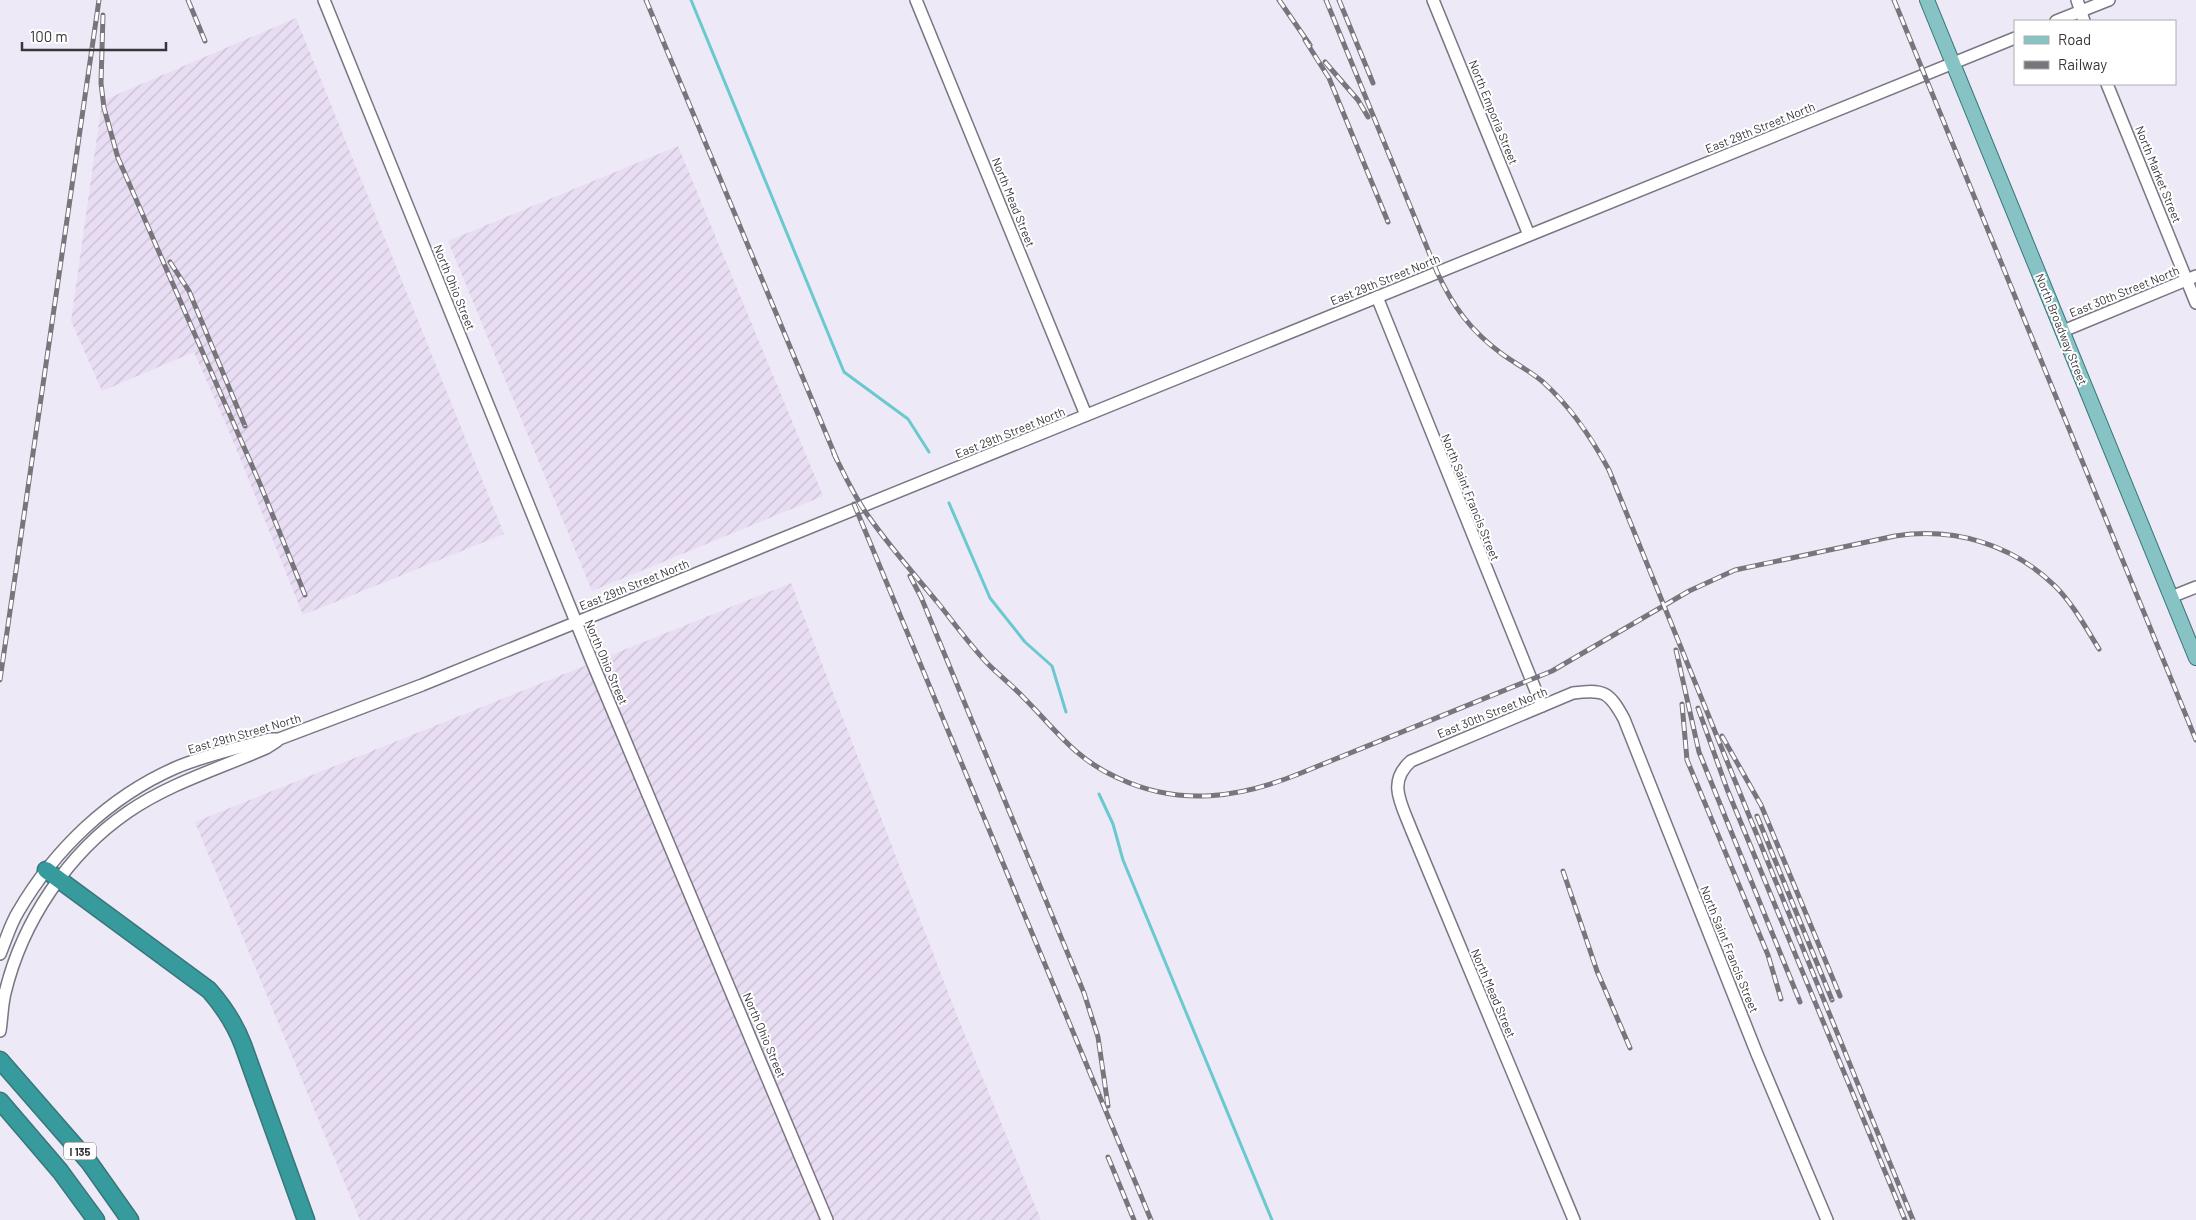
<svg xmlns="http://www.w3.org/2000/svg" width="2196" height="1220" viewBox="0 0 2196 1220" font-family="Barlow,sans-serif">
  <defs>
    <pattern id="industrial-furrows" width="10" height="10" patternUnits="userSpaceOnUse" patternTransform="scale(1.25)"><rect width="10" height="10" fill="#e8ddf2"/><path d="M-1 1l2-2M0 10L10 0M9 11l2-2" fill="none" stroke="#c8bed0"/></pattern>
  </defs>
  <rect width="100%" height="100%" fill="#eee9f7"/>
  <g fill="url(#industrial-furrows)">
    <path d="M296,18L504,534L303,615L231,436L194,352L102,391L71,321L102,101Z"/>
    <path d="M678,146L823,496L592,591L448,241Z"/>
    <path d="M791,583L956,1013L1041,1220H360L195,822Z"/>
  </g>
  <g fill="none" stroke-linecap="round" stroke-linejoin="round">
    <g stroke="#69c9ce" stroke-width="3">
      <path d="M691,0L844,372L908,419L929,452"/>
      <path d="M949,503L990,598L1025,642L1052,666L1066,712"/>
      <path d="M1099,794L1113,824L1123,860L1272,1220"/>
    </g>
    <defs>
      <g id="minor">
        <path d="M324,0L593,664L827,1220"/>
        <path d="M916,0L1086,415"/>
        <path d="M1433,0L1529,235"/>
        <path d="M2077,0L2084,21"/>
        <path d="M2056,21L2109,0"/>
        <path d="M2107,84L2196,303"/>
        <path d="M1377,297L1542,706"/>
        <path d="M2063,331L2196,276"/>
        <path d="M2171,597L2196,587"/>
        <path d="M0,954C6,940 10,925 18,912C54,850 109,797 175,768C205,755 239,748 270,739H279L422,685L2015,38"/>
        <path d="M0,1031C2,1018 2,1005 5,993C22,922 68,853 128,812C170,783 221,768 266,748L277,741"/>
        <path d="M1574,1220L1411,829C1401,803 1387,782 1411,761L1573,693C1603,689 1609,691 1624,719L1757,1054L1827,1220"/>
      </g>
      <path id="major" d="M1927,0L2196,658"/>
      <g id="highway">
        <path d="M46,870L209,990C224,1007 235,1024 243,1045L306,1220"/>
        <path d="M0,1060L89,1162L130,1220"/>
        <path d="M0,1101L60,1171L96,1220"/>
      </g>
    </defs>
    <use href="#minor" stroke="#7a7682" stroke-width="14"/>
    <use href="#major" stroke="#37777a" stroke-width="16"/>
    <use href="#highway" stroke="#37777a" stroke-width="19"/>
    <use href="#minor" stroke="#fff" stroke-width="11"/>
    <use href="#major" stroke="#87c2c4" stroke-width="14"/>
    <use href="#highway" stroke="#379a9d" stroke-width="16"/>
    <defs>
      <g id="rail">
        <path d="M188,0L205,41"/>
        <path d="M646,0L837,460"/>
        <path d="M1279,0L1310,45"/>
        <path d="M1326,0L1437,272C1453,307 1471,331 1502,354C1516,364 1530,371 1543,382C1571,407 1591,437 1609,470L1913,1220"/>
        <path d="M1339,0L1373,83"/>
        <path d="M1894,0L2196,740"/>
        <path d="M103,15L101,83L104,108L118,158L260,484L305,595"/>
        <path d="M1305,40L1329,78L1388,222"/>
        <path d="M1325,62L1358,100L1368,117"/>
        <path d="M170,262L189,291L245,426"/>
        <path d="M834,454C845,476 855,498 869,517C890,547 915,575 938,603C954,623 970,645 988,664C1000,676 1013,686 1024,698C1056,730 1075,759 1118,778C1180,807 1240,798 1301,773L1552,671L1689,591L1735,570L1895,536C1954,527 2012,544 2055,586C2073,604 2086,628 2099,649"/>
        <path d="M854,504L1151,1220"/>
        <path d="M910,576L921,597L1084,993L1098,1037L1108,1106"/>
        <path d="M1676,650L1699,752L1800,1002"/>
        <path d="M0,680L99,0"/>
        <path d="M1682,704L1687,760L1768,955L1781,999"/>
        <path d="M1698,708L1727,789L1905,1220"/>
        <path d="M1722,736L1761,805L1840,996"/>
        <path d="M1757,816L1832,1000"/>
        <path d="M1563,871L1597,971L1630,1048"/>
        <path d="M1108,1157L1134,1220"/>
      </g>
    </defs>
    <use href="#rail" stroke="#78757d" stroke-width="5"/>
    <use href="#rail" stroke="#fff" stroke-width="3" stroke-dasharray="9" stroke-linecap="butt"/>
  </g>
  <g text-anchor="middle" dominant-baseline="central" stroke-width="4" stroke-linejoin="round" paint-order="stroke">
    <rect fill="#fff" stroke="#737275" stroke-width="1" x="64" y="1142.5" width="32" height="17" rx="4"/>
    <g font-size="11" font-weight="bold" fill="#37353a">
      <text x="80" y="1151">I 135</text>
    </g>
    <g font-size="12" fill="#37353a" stroke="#fff">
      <text transform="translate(1494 112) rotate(68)">North Emporia Street</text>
      <text transform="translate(1760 127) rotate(-22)">East 29th Street North</text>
      <text transform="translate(2159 174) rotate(68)">North Market Street</text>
      <text transform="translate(1014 202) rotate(68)">North Mead Street</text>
      <text transform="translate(1385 279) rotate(-22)">East 29th Street North</text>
      <text transform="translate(455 287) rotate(68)">North Ohio Street</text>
      <text transform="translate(2124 291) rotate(-22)">East 30th Street North</text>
      <text transform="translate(2062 329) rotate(68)">North Broadway Street</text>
      <text transform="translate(1010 432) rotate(-22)">East 29th Street North</text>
      <text transform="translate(1471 497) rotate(68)">North Saint Francis Street</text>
      <text transform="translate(634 584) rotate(-22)">East 29th Street North</text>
      <text transform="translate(607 662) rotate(67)">North Ohio Street</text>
      <text transform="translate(1492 712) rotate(-22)">East 30th Street North</text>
      <text transform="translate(244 733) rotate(-16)">East 29th Street North</text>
      <text transform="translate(1730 949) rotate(68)">North Saint Francis Street</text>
      <text transform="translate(1494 993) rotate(67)">North Mead Street</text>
      <text transform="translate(765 1035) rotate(67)">North Ohio Street</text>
    </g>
  </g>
  <rect x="2014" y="20" width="162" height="65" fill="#ffffff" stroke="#afaeb0"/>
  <rect x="2024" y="36" width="25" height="8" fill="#87c2c4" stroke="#afaeb0"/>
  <text x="2058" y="45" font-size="15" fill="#37353a">Road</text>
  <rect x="2024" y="61" width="25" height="8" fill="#78757d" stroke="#afaeb0"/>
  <text x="2058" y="70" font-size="15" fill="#37353a">Railway</text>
  <path d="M22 42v8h144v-8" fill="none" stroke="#37353a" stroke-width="2.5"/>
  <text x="30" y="42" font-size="15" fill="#37353a" stroke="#ffffff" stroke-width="4" paint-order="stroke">100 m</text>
</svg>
